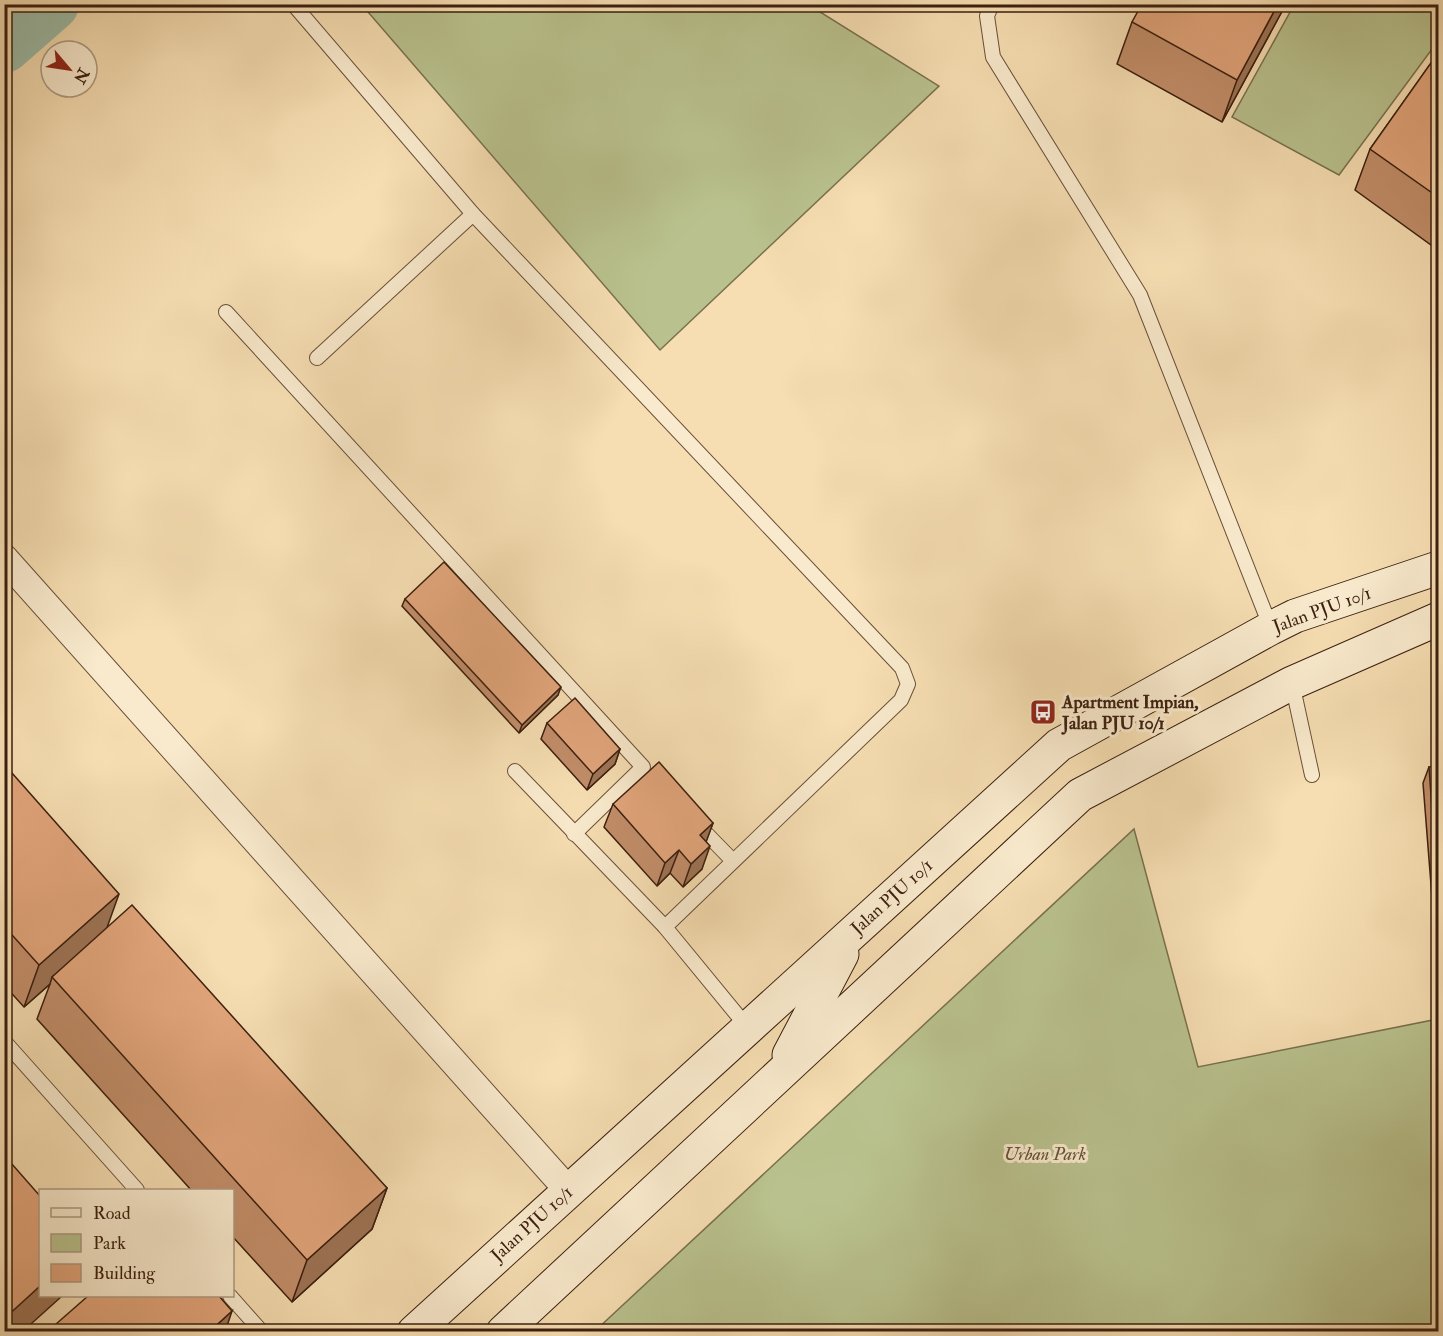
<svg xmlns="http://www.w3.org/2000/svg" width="1443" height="1336" viewBox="0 0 1443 1336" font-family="'IM FELL Double Pica',serif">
  <rect width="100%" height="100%" fill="#f6deb2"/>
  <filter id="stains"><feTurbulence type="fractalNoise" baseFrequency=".00333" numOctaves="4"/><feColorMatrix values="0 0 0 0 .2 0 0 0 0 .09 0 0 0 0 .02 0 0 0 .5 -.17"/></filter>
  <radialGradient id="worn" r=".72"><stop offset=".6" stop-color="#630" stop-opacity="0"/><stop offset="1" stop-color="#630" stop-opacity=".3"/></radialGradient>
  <g fill="#b9c28e" stroke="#7a704e" stroke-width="1.5">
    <path d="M362,5H809L939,86L660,350Z"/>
    <path d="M1294,5H1438V41L1339,175L1232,117Z"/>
    <path d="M1134,829L1198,1067L1438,1019V1331H595Z"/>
  </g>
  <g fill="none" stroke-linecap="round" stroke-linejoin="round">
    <path stroke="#9dbca8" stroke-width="54" d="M4,46L52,4"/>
    <defs>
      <g id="lane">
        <path d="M293,4L473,214L902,668L908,684L901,700L665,927L748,1028"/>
        <path d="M992,4L987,16L993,57L1140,295L1271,628"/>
        <path d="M226,312L643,767L574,834"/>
        <path d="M317,358L473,214"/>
        <path d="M1292,683L1312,775"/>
        <path d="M515,771L665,927"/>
        <path d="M696,823L733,861"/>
        <path d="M4,1041L137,1190"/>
        <path d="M230,1296L262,1332"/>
      </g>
      <path id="street" d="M4,558L568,1190"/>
      <g id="secondary">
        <path d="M789,1055L842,954"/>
        <path d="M414,1332L1059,745L1271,628L1295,616L1438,568"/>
        <path d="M503,1332L1080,795L1292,683L1438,619"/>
      </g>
    </defs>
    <use href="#lane" stroke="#6a4f38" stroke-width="16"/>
    <use href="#street" stroke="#6a4f38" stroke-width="29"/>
    <use href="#secondary" stroke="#3b1f0f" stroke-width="35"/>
    <use href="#lane" stroke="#f9eacd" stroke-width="14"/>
    <use href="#street" stroke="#f9eacd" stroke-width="27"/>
    <use href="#secondary" stroke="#f9eacd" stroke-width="33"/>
  </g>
  <g fill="#c28e6a" stroke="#3b1f0f" stroke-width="1.5">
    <path d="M1286,4L1222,122L1117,64L1132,22Z"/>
    <path d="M1438,53V250L1355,190L1370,149Z"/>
    <path d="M405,599L558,695L519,733L402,606Z"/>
    <path d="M547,723L620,749L615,764L587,790L541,739Z"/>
    <path d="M4,764L107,927L387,1188L372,1229L292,1302L232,1236V1191H192L37,1019L50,984L24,1007L4,985Z"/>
    <path d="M1438,766V961H1437L1423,783L1429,767Z"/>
    <path d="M613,804L713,823L706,841L702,869L683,887L670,873L657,886L604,827Z"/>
  </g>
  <g fill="#9e7456" stroke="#3b1f0f" stroke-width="1.5">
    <path d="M1278,4H1286L1222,122L1237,80Z"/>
    <path d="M561,687L558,695L519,733L522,725Z"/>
    <path d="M620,749L615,764L587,790L593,774Z"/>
    <path d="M713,823L705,845L700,835Z"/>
    <path d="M710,846L702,869L683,887L691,864Z"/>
    <path d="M679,850L670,873L657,886L665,863Z"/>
    <path d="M119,894L104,936L52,977L50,984L24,1007L39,965Z"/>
    <path d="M387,1188L372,1229L292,1302L307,1260Z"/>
    <path d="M40,1286V1296H62L22,1332H4V1322L6,1317Z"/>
    <path d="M232,1311L225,1332H209Z"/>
  </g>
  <g fill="#e2a57b" stroke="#3b1f0f" stroke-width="1.5">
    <path d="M1142,4H1278L1237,80L1132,22Z"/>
    <path d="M1438,53V197L1370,149Z"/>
    <path d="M444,562L561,687L522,725L405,599Z"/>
    <path d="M575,698L620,749L593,774L547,723Z"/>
    <path d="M659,762L713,823L700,835L710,846L691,864L679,850L665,863L613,804Z"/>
    <path d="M4,764L119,894L39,965L4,926Z"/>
    <path d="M1438,766V895L1429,767Z"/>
    <path d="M132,905L387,1188L307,1260L52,977Z"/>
    <path d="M4,1155L40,1196V1286L6,1317L4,1315Z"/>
    <path d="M88,1296H219L232,1311L209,1332H47Z"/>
  </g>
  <defs>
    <symbol id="bus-square" viewBox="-11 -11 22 22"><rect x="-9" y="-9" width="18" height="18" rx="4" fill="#8f2418" stroke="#f9eacd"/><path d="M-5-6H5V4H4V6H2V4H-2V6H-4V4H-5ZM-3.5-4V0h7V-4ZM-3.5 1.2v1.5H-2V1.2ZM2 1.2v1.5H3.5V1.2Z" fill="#fff"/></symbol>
  </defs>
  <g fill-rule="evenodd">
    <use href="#bus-square" x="1028" y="697" width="30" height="30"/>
  </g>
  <g text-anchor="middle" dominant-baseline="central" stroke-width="6" stroke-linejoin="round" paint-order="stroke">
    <g font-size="18" fill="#3b1f0f" stroke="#f9eacd">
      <text transform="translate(1322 610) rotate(-20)">Jalan PJU 10/1</text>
      <text transform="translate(892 897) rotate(-42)">Jalan PJU 10/1</text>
      <text transform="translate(532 1224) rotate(-42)">Jalan PJU 10/1</text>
    </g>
    <g font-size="18" font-weight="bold" fill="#3b1f0f" stroke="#f9eacd" text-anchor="start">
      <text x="1062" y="702">Apartment Impian,<tspan x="1062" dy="21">Jalan PJU 10/1</tspan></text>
    </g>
    <g font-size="18" font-style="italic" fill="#615035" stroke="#f9eacd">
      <text x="1045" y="1154">Urban Park</text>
    </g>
  </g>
  <rect width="1443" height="1336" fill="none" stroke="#f6deb2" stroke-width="24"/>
  <rect x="6" y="6" width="1431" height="1324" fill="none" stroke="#3b1f0f" stroke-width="3"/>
  <rect x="12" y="12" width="1419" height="1312" fill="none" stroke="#3b1f0f" stroke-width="1.5"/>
  <rect x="39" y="1189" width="195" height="108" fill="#f9eacd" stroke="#ad9981" stroke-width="1.5"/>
  <rect x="51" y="1208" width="30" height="9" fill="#f9eacd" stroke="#ad9981" stroke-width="1.5"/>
  <text x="93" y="1219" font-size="18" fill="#3b1f0f">Road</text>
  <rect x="51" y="1234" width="30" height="18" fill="#b9c28e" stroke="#ad9981" stroke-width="1.5"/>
  <text x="93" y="1249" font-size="18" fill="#3b1f0f">Park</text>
  <rect x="51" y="1264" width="30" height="18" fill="#e2a57b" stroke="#ad9981" stroke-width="1.5"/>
  <text x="93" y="1279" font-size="18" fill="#3b1f0f">Building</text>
  <g transform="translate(69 69) rotate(119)"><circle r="28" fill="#f9eacd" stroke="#ad9981" stroke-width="1.5"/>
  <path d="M0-4.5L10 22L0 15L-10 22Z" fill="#8f2418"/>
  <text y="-9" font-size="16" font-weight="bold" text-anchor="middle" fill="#3b1f0f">N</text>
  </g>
  <rect width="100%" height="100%" filter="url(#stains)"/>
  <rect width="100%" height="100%" fill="url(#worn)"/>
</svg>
